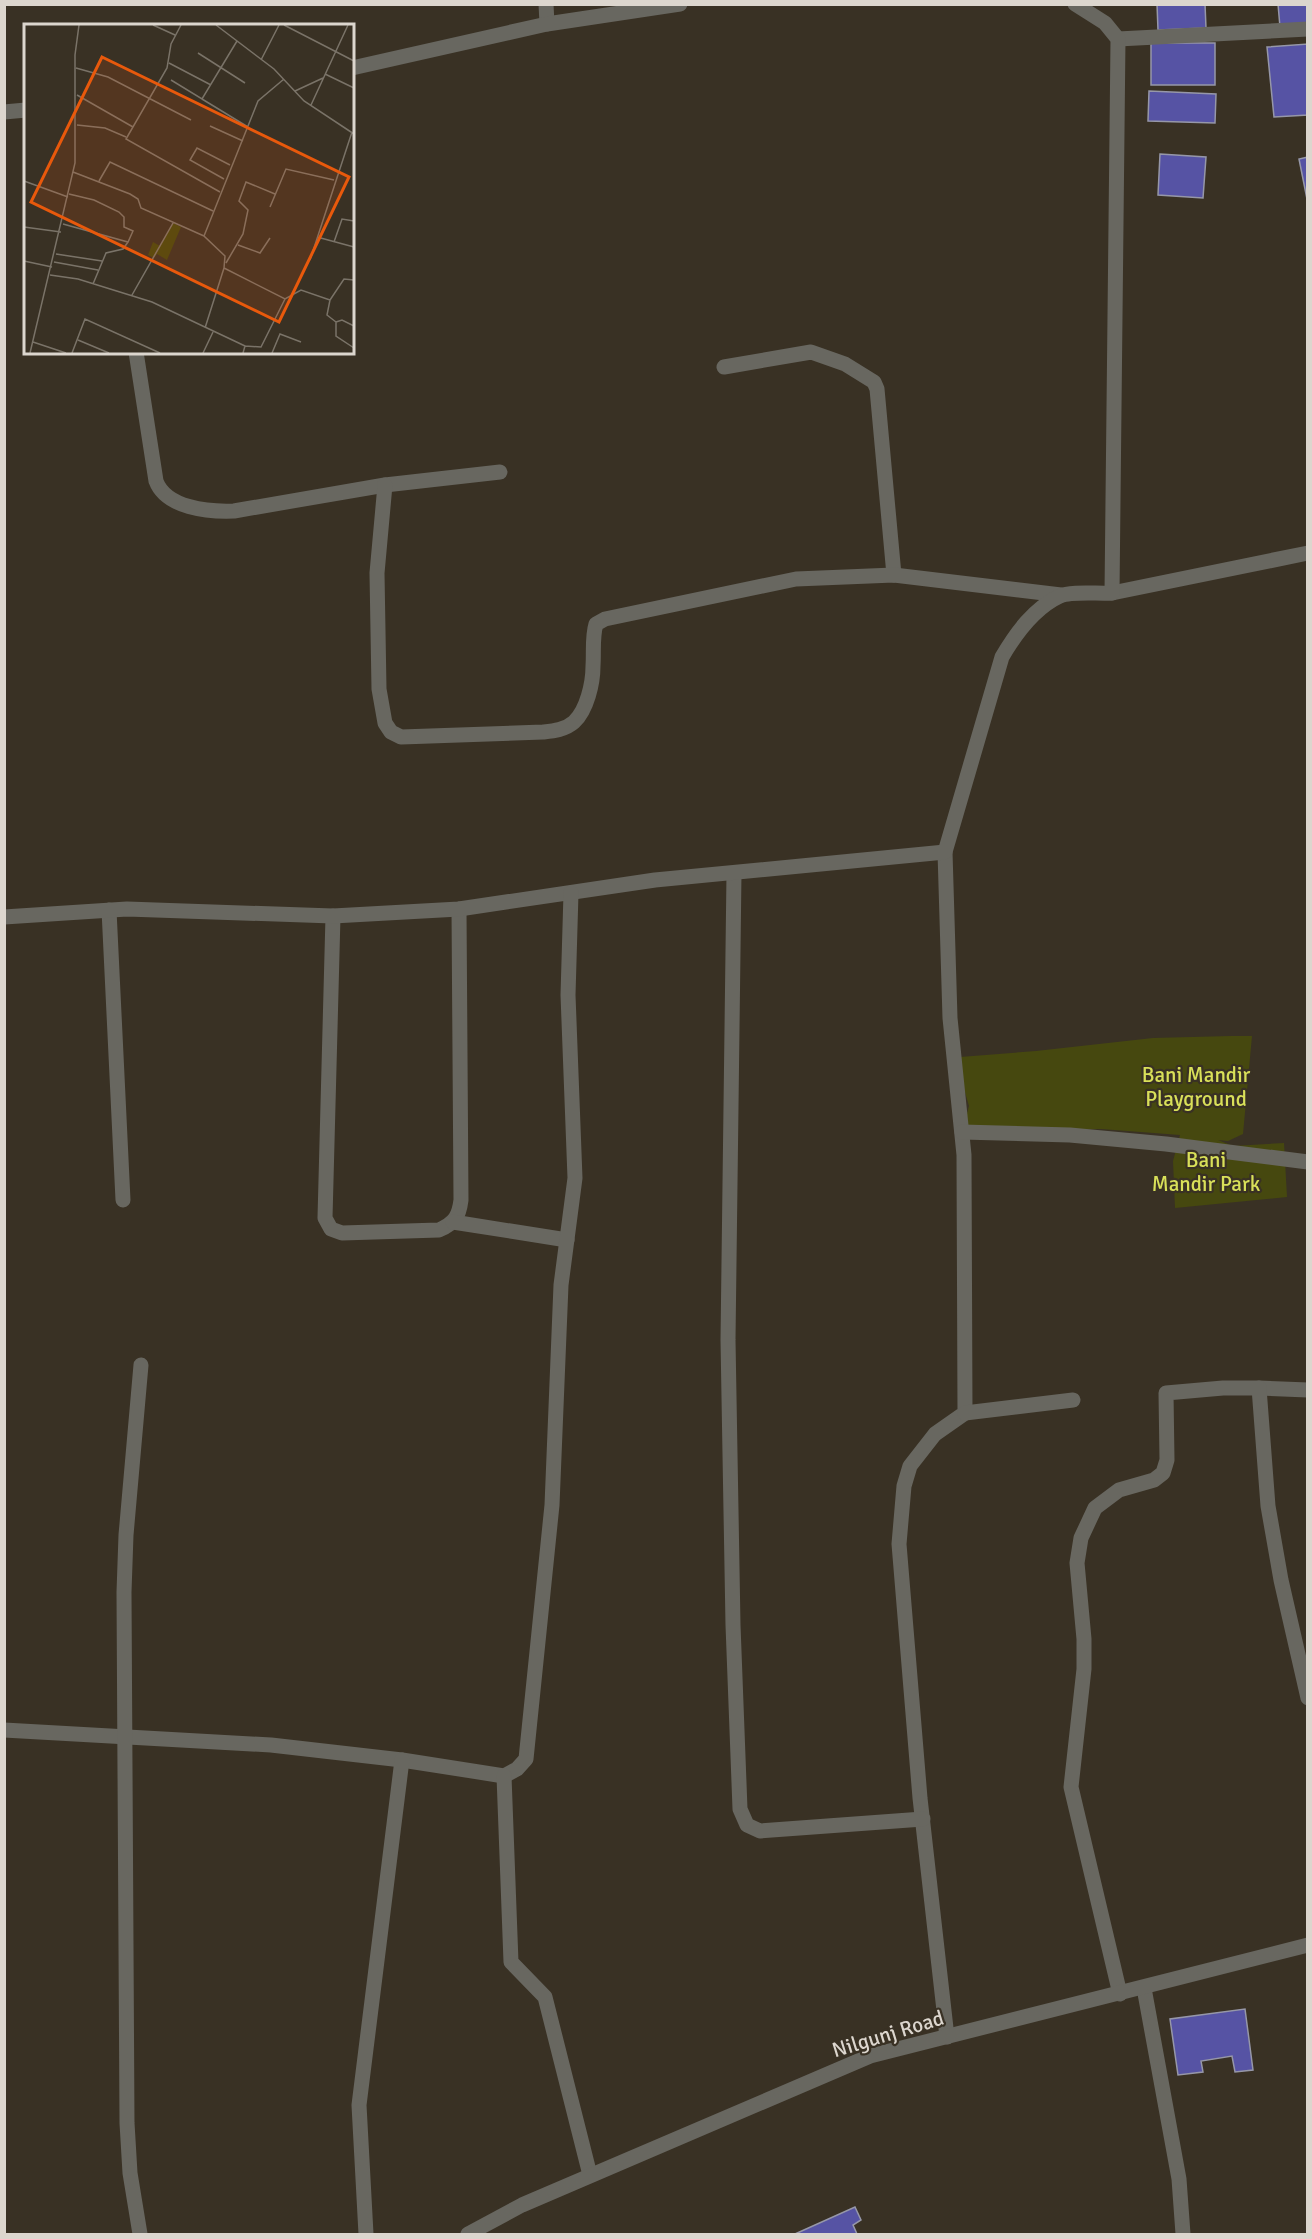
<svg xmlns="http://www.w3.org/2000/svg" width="1312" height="2239" viewBox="0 0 1312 2239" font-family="Signika,sans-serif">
  <rect width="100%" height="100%" fill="#393124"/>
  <path fill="#46480f" d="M1231,1036H1252L1243,1134L1228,1141L1218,1140L1233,1146L1284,1143L1287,1197L1175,1208L1173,1161L1180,1135L1101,1129L962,1132L969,1106L962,1082L960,1057L1036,1051L1153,1038Z"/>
  <g fill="#5653a4" stroke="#9697a8" stroke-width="1.5">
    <path d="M1157,4H1205L1206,28L1158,30Z"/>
    <path d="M1278,4H1308V24L1280,27Z"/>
    <rect x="1151" y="43" width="64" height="42"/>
    <path d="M1308,44V115L1274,117L1267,47Z"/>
    <path d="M1149,91L1216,94L1215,123L1148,121Z"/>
    <path d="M1160,154L1206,157L1203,198L1158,195Z"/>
    <path d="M1308,157V204L1299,159Z"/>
    <path d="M1245,2009L1253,2070L1235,2072L1232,2056L1201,2061L1203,2072L1178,2075L1170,2019Z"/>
    <path d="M855,2207L861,2220L853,2225L857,2234H795Z"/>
  </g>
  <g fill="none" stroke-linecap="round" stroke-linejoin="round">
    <g stroke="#686760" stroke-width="15">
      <path d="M546,4L547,24"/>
      <path d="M1118,39L1308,29"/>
      <path d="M352,68L547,24L680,4"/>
      <path d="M4,112L26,110"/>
      <path d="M136,352L156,481C166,508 208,512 234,511L385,485L500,472"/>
      <path d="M724,367L811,352L845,364L874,382L877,389L894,575"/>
      <path d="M385,485L377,573L379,689L385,723L391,732L401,737L543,732C553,731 565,730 574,722C587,710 593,683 593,666C594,651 592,637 596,624L605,619L796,579L894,575L1061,595"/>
      <path d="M1112,593L1308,553"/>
      <path d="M945,852L950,1018L964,1155L965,1413L935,1434L910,1466L904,1486L899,1544L920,1798L947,2037"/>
      <path d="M734,873L728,1340L733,1625L740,1809L747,1825L760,1831L923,1819"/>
      <path d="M109,910L123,1200"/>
      <path d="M333,916L325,1218L331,1229L342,1233L439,1230C455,1223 459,1216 461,1200L459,909"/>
      <path d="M4,917L127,909L333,916L459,909L655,880L945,852L1002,657C1016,633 1034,608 1060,596C1071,591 1099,594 1112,593L1118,39L1105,23L1075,4"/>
      <path d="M962,1132L1070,1135L1166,1144L1308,1162"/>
      <path d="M453,1222L567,1240"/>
      <path d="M1259,1388L1308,1390"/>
      <path d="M965,1413L1073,1400"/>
      <path d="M4,1730L271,1745L402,1760L504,1776L517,1769L526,1759L552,1505L561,1285L575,1178L568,995L571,893"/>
      <path d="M504,1776L511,1962L545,1997L590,2175"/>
      <path d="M1144,1988L1179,2179L1183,2234"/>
      <path d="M1120,1994L1071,1787L1084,1669V1639L1077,1563L1081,1538L1095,1508L1119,1490L1154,1480L1163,1473L1167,1460L1166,1393L1223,1388H1259L1268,1506L1281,1580L1308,1698"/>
      <path d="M140,2234L130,2173L127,2123L124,1592L126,1535L141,1365"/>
      <path d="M366,2234L359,2105L402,1760"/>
    </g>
    <path stroke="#686760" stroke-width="15" d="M468,2234L522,2205L870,2056L1308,1945"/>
  </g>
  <g text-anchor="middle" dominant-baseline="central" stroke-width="4.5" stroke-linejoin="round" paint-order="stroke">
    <g font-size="21" fill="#d9e059" stroke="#393124">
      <text x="1196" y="1075">Bani Mandir<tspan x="1196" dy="24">Playground</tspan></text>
      <text x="1206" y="1160">Bani<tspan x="1206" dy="24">Mandir Park</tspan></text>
    </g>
    <g font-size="21" fill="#dcd6ce" stroke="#393124">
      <text transform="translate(888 2034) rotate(-17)">Nilgunj Road</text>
    </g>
  </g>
  <g transform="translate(24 24)">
    <rect width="330" height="330" fill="#393124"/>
    <path d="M149,199L157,203L143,236L133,230L130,234L124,231L129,218L136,222Z" fill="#46480f"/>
    <path fill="none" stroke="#7a7368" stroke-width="1.5" d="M129,1L151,11M157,1L147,20L143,44L102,115L196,168M192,1L250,45L280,77L330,110M260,1L330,37M174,29L221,59M237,36L255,1M145,39L187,61M52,44L84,53L167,96M301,50L330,64M260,55L234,77L180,212L201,232L200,244L261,275L277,266L306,276L303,291L312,298V312L330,324M147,56L178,75L213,17M271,67L299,54M53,71L109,103M178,75L224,103M287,81L324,1M53,101L81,104L102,113M186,102L219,117M49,148L106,170L114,175L117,184L180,212M200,155L166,136L173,124L206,141M0,157L44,173M75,157L86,138L189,187M246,183L262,145L310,156M39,200L104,218L109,207L100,203V193L95,188L70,176L45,170M0,203L37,208M293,213L330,223M310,218L318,195L330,197M214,221L236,229L246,214M32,230L78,237M286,236L328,108M0,237L28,243M30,238L74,246M202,239L219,210L224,186L215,177L222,158L251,170M26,251L54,255L128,278L221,322L219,329M69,260L82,229L99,225L104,218M108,271L149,199M306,276L320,255L330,256M312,298L318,296L330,302M181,304L200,244M54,316L85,329M9,318L42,329M221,322L237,323L261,275M6,329L51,139V31L55,1M48,329L61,295L136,329M179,329L189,308M248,329L256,310L277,318"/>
    <path fill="#e8590c" fill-opacity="0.15" stroke="#e8590c" stroke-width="3" d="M78,33L325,153L255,298L7,178Z"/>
    <rect width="330" height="330" fill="none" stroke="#dcd6ce" stroke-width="3"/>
  </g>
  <rect width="1312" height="2239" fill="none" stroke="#dcd6ce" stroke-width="12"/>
</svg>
